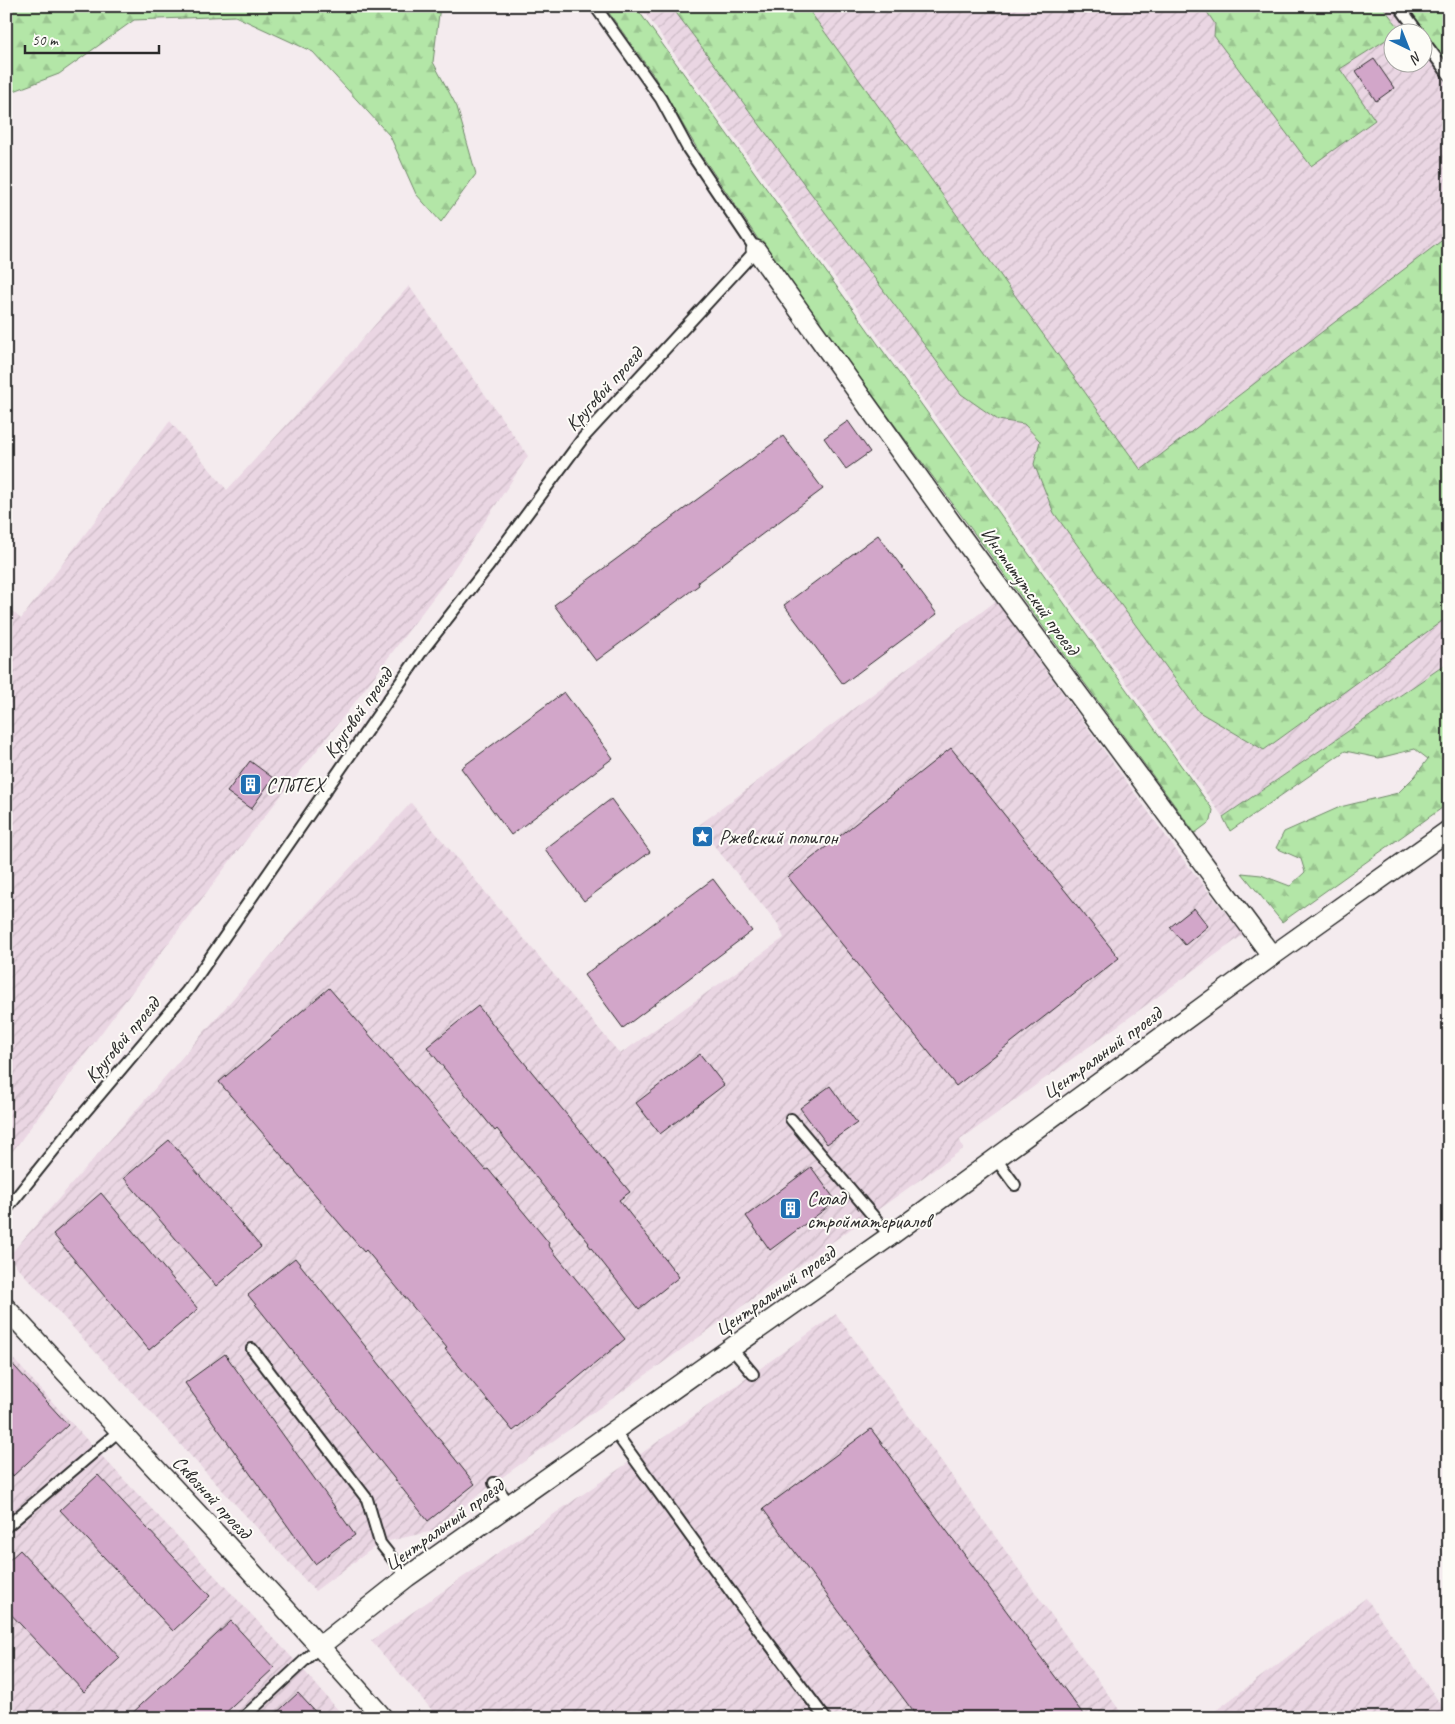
<svg xmlns="http://www.w3.org/2000/svg" width="1455" height="1724" viewBox="0 0 1455 1724" font-family="Caveat,sans-serif">
  <defs>
    <pattern id="industrial-furrows" width="10" height="10" patternUnits="userSpaceOnUse" patternTransform="scale(1.25)"><rect width="10" height="10" fill="#ead6e3"/><path d="M-1 1l2-2M0 10L10 0M9 11l2-2" fill="none" stroke="#c9b8c3"/></pattern>
    <pattern id="forest-firs" width="22" height="20" patternUnits="userSpaceOnUse" patternTransform="scale(1.25)"><rect width="22" height="20" fill="#b3e6a7"/><path d="M5 1l3.5 6h-7zM16 11l3.5 6h-7z" fill="#9ac590"/></pattern>
  </defs>
  <rect width="100%" height="100%" fill="#f4ebee"/>
  <filter id="ink" filterUnits="userSpaceOnUse"><feTurbulence type="fractalNoise" baseFrequency=".02" numOctaves="2"/><feDisplacementMap in="SourceGraphic" scale="10" xChannelSelector="R" yChannelSelector="G"/><feConvolveMatrix kernelMatrix="1 2 1 2 8 2 1 2 1" color-interpolation-filters="sRGB"/></filter>
  <g filter="url(#ink)">
    <g fill="url(#industrial-furrows)" fill-rule="evenodd">
      <path d="M640,6H1449V662L1223,817ZM1392,32H1422V62H1392Z"/>
      <path d="M409,286L528,456L445,582L355,702L239,849L6,1160V606L21,619L170,421L227,490L293,418Z"/>
      <path d="M996,601L1178,853L1243,935L960,1140L963,1149L494,1483L433,1531L380,1543L315,1591L8,1257L306,915L411,803L620,1054L784,938L778,924L698,826Z"/>
      <path d="M836,1314L1125,1718H439L371,1641L635,1458Z"/>
      <path d="M6,1351L96,1450L300,1666L345,1718H6Z"/>
      <path d="M1366,1598L1449,1716V1718H1206Z"/>
    </g>
    <g fill="url(#forest-firs)" stroke="#6f8869">
      <path d="M6,6H440L433,62L457,107L476,174L441,222L416,194L390,136L313,52L235,16L134,20L59,74L14,91L6,86Z"/>
      <path d="M604,6H635L1213,810L1211,821L1195,833L760,242L698,150L654,76Z"/>
      <path d="M671,6H806L1141,470L1449,235V616L1264,750L1199,712L1054,513L1034,464L1040,441L1024,424L998,420L961,394Z"/>
      <path d="M1203,6H1244L1247,10L1254,6H1382L1401,30L1397,32H1392V36L1340,69L1375,120L1311,166L1214,36L1215,24Z"/>
      <path d="M1400,6H1440L1449,18V74L1423,38L1422,32Z"/>
      <path d="M1449,662V803L1282,922L1242,873L1261,875L1290,886L1305,872L1301,859L1276,848L1284,832L1340,807L1398,793L1415,776L1428,759L1415,749L1379,758L1345,751L1230,831L1223,817Z"/>
    </g>
    <g fill="#d2a6c9" stroke="#2b2b2b">
      <path d="M1374,59L1394,88L1376,101L1356,71Z"/>
      <path d="M848,421L870,452L846,469L824,438Z"/>
      <path d="M783,436L823,489L698,582L699,585L596,661L554,605Z"/>
      <path d="M878,535L937,614L843,684L784,605Z"/>
      <path d="M564,692L613,758L511,835L461,768Z"/>
      <path d="M951,748L1119,958L956,1086L788,877Z"/>
      <path d="M250,761L273,778L251,809L227,792Z"/>
      <path d="M611,799L650,852L584,901L545,849Z"/>
      <path d="M713,879L752,931L623,1028L584,975Z"/>
      <path d="M1194,908L1208,926L1185,945L1170,927Z"/>
      <path d="M329,988L486,1170L488,1169L549,1243L548,1245L625,1339L513,1431L445,1349L447,1348L366,1250L364,1252L219,1082Z"/>
      <path d="M478,1006L630,1192L619,1200L679,1277L639,1309L588,1244L589,1243L497,1129L495,1131L427,1047Z"/>
      <path d="M700,1054L724,1085L660,1134L636,1103Z"/>
      <path d="M830,1086L857,1123L827,1144L800,1108Z"/>
      <path d="M169,1140L261,1247L216,1286L124,1178Z"/>
      <path d="M811,1167L836,1201L770,1250L746,1216Z"/>
      <path d="M101,1193L198,1309L149,1350L53,1234Z"/>
      <path d="M295,1258L475,1484L428,1521L248,1295Z"/>
      <path d="M225,1354L355,1535L315,1564L185,1383Z"/>
      <path d="M6,1357L68,1425L13,1476L6,1469Z"/>
      <path d="M871,1429L1086,1718H918L763,1509Z"/>
      <path d="M98,1475L210,1596L173,1631L60,1510Z"/>
      <path d="M20,1550L120,1658L84,1692L6,1609V1563Z"/>
      <path d="M231,1621L274,1668L220,1718H127Z"/>
      <path d="M298,1693L321,1718H271Z"/>
    </g>
    <g fill="none" stroke-linecap="round" stroke-linejoin="round">
      <defs>
        <g id="lane">
          <path d="M1399,6L1418,32"/>
          <path d="M1422,39L1449,75"/>
          <path d="M791,1119L890,1236"/>
          <path d="M996,1159L1015,1185"/>
          <path d="M6,1210L74,1125L187,991L422,651L487,568L583,438L756,250L688,149L661,99L595,6"/>
          <path d="M252,1349L367,1499L380,1543L407,1577"/>
          <path d="M732,1349L753,1374"/>
          <path d="M615,1432L744,1610L825,1718"/>
          <path d="M494,1483L510,1505"/>
          <path d="M6,1527L119,1431"/>
          <path d="M243,1718L320,1646"/>
        </g>
        <g id="street">
          <path d="M756,250L952,524L1272,956"/>
          <path d="M6,1308C132,1445 261,1578 383,1718"/>
          <path d="M320,1646L407,1577L890,1236L1272,956L1449,830"/>
        </g>
      </defs>
      <use href="#lane" stroke="#2b2b2b" stroke-width="14"/>
      <use href="#street" stroke="#2b2b2b" stroke-width="22"/>
      <use href="#lane" stroke="#fdfcf7" stroke-width="10"/>
      <use href="#street" stroke="#fdfcf7" stroke-width="19"/>
    </g>
  </g>
  <defs>
    <symbol id="building-square" viewBox="-11 -11 22 22"><rect x="-9" y="-9" width="18" height="18" rx="4" fill="#1f6fb2" stroke="#fdfcf7"/><path d="M-4-6H4V6H1V3H-1V6H-4ZM-2.5-4.3h1.7v1.8h-1.7ZM.8-4.3h1.7v1.8H.8ZM-2.5-1h1.7V.8h-1.7ZM.8-1h1.7V.8H.8Z" fill="#fff"/></symbol>
    <symbol id="sight-square" viewBox="-11 -11 22 22"><rect x="-9" y="-9" width="18" height="18" rx="4" fill="#1f6fb2" stroke="#fdfcf7"/><path d="M0-6L1.8-2.2L6-1.7L2.9 1.2L3.7 5.4L0 3.3L-3.7 5.4L-2.9 1.2L-6-1.7L-1.8-2.2Z" fill="#fff"/></symbol>
  </defs>
  <g fill-rule="evenodd">
    <use href="#building-square" x="238" y="772" width="25" height="25"/>
    <use href="#sight-square" x="690" y="824" width="25" height="25"/>
    <use href="#building-square" x="778" y="1196" width="25" height="25"/>
  </g>
  <g text-anchor="middle" dominant-baseline="central" stroke-width="4" stroke-linejoin="round" paint-order="stroke">
    <g font-size="20" fill="#2b2b2b" stroke="#fdfcf7">
      <text transform="translate(604 389) rotate(-48)">Круговой проезд</text>
      <text transform="translate(1030 591) rotate(54)">Институтский проезд</text>
      <text transform="translate(358 713) rotate(-55)">Круговой проезд</text>
      <text transform="translate(122 1040) rotate(-50)">Круговой проезд</text>
      <text transform="translate(1102 1053) rotate(-36)">Центральный проезд</text>
      <text transform="translate(775 1291) rotate(-35)">Центральный проезд</text>
      <text transform="translate(212 1497) rotate(47)">Сквозной проезд</text>
      <text transform="translate(444 1525) rotate(-36)">Центральный проезд</text>
    </g>
    <g font-size="20" fill="#2b2b2b" stroke="#fdfcf7" text-anchor="start">
      <text x="266" y="785">СПбТЕХ</text>
      <text x="719" y="837">Ржевский полигон</text>
      <text x="807" y="1198">Склад<tspan x="807" dy="23">стройматериалов</tspan></text>
    </g>
  </g>
  <rect width="1455" height="1724" fill="none" stroke="#fdfcf7" stroke-width="25"/>
  <rect x="12" y="12" width="1430" height="1699" fill="none" stroke="#2b2b2b" stroke-width="2" filter="url(#ink)"/>
  <g transform="translate(1408 48) rotate(137)"><circle r="24" fill="#fdfcf7" stroke="#a9a8a5"/>
  <path d="M0-4L9 19L0 12L-9 19Z" fill="#1f6fb2"/>
  <text y="-8" font-size="14" font-weight="bold" text-anchor="middle" fill="#2b2b2b">N</text>
  </g>
  <path d="M25 45v8h134v-8" fill="none" stroke="#2b2b2b" stroke-width="2.5"/>
  <text x="32" y="45" font-size="15" fill="#2b2b2b" stroke="#fdfcf7" stroke-width="4" paint-order="stroke">50 m</text>
</svg>
